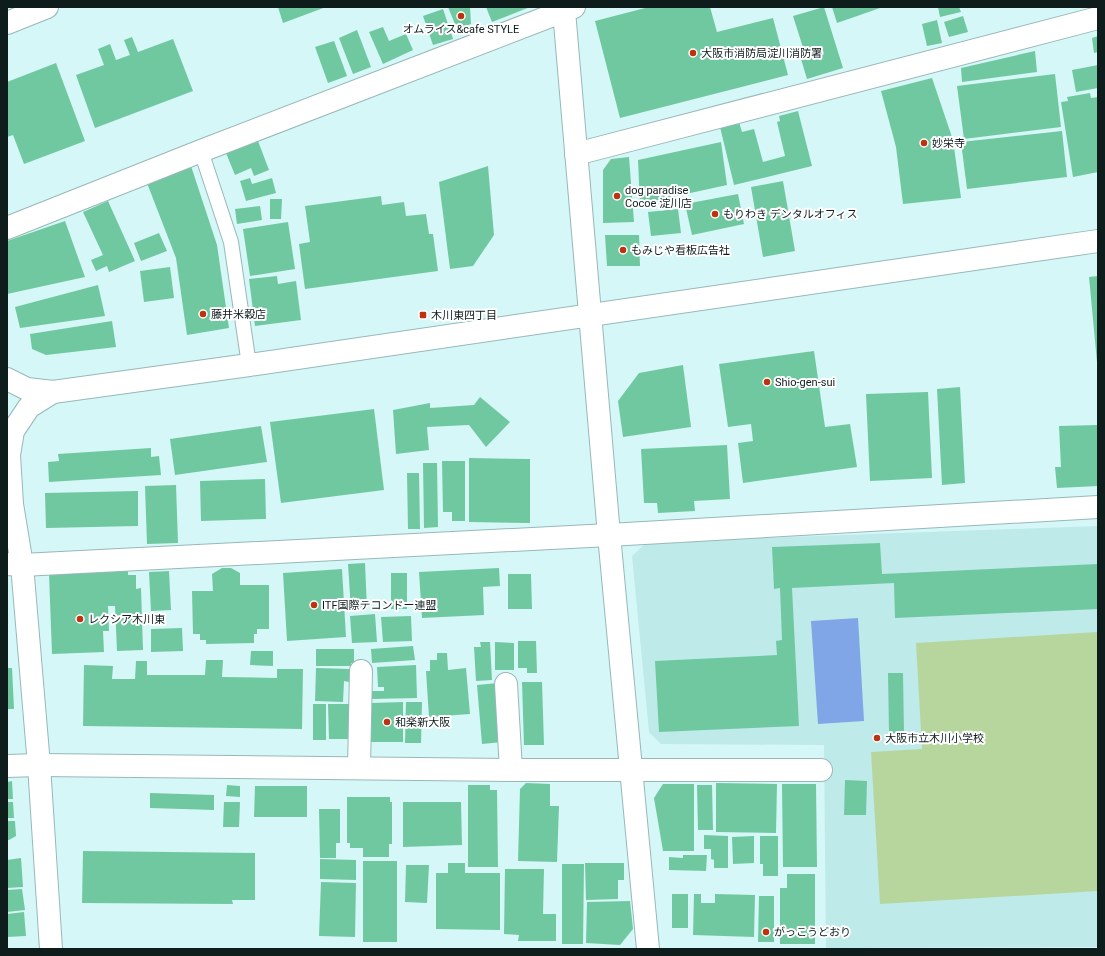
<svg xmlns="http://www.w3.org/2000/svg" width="1105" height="956" viewBox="0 0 1105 956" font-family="Roboto,'Noto Sans JP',sans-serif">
  <rect width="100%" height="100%" fill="#d5f7f7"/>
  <path fill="#beeaea" d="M1098,526V947L826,948L824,745L661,744L649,732L632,556L647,542Z"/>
  <path fill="#b7d69e" d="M1098,632V891L880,904L871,752L922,749L916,643Z"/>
  <path fill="#81a6e7" d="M858,618L864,721L818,724L811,621Z"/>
  <g fill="#70c8a1">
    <path d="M278,7H326L283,23Z"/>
    <path d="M448,7H470L471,24L457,29Z"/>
    <path d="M486,7H530L492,22Z"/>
    <path d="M649,7H710L717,32L773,18L788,75L620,118L595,21Z"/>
    <path d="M824,7L843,68L807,79L801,59L806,57L793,16Z"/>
    <path d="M832,7H883L837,23Z"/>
    <path d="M938,7H959L961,12L940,17Z"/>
    <path d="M443,9L453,39L433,45L423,16Z"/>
    <path d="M963,16L968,32L949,37L944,22Z"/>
    <path d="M937,20L942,43L927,46L922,24Z"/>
    <path d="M383,27L389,41L406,34L413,50L383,64L369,32Z"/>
    <path d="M357,30L371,67L353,74L339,38Z"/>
    <path d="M1098,36V52L1094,53L1092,38Z"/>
    <path d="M132,37L138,52L173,39L193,91L95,128L76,75L104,65L98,49L110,44L116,60L130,55L124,40Z"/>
    <path d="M334,41L347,76L328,83L315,47Z"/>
    <path d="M1035,51L1037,72L962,82L961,68Z"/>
    <path d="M56,63L85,141L24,164L13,135L7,137V82Z"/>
    <path d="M1098,65V88L1076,92L1072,70Z"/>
    <path d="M1055,74L1061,127L964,139L957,86Z"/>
    <path d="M932,78L953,140L961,198L903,204L896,147L881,91Z"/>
    <path d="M1090,93L1091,98L1098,97V172L1073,177L1061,102L1068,101L1067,97Z"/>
    <path d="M798,111L812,166L734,185L720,127L739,122L742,132L754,129L763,162L785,156L777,122L780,121L779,116Z"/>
    <path d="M1062,131L1067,177L967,189L961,142Z"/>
    <path d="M258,141L269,170L254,176L251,168L235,175L226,153Z"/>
    <path d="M721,142L727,185L640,204L638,160Z"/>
    <path d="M629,157L634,222L603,223V170L611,159Z"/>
    <path d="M191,166L217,245L229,328L187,335L176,258L147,183Z"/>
    <path d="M488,166L494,235L473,266L450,269L439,182Z"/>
    <path d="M250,178L252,184L272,178L276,193L246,201L240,181Z"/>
    <path d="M783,181L795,251L763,257L751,187Z"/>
    <path d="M738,194L744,224L692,235L685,204Z"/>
    <path d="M381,196L382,205L404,202L406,216L426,214L429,234H433L438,271L305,289L299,244L310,242L305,206Z"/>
    <path d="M270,199H282L281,219H270Z"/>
    <path d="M108,201L135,261L109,272L107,266L96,271L91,260L103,255L83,212Z"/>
    <path d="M260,206L262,220L237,224L235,209Z"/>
    <path d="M678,209L681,233L651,236L648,212Z"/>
    <path d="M65,221L85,277L7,294V241Z"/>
    <path d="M288,222L295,269L250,276L243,229Z"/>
    <path d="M159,233L167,251L141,261L134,243Z"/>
    <path d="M605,235H639L640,266H607Z"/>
    <path d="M170,267L174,298L144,302L140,271Z"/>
    <path d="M277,276L278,284L296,281L301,320L255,326L249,279Z"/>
    <path d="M1098,276V362H1097L1089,277Z"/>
    <path d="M98,285L105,316L20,328L15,307Z"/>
    <path d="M112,321L116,347L46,355L32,349L30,334Z"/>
    <path d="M814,351L825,427L850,424L857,467L743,483L738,443L753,441L751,424L728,427L719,364Z"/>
    <path d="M683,365L691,427L623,437L618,401L639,373Z"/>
    <path d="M960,387L965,483L942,485L937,389Z"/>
    <path d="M928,392L932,478L870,481L866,394Z"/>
    <path d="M480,397L510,422L486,447L469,425L427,427L429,450L396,454L393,410L430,403V408L474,405Z"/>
    <path d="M374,409L384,490L281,503L270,422Z"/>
    <path d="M1097,425L1098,486L1057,488L1055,467H1061L1059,426Z"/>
    <path d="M261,426L267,462L175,475L170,439Z"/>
    <path d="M727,445L730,499L694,501L695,511L658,513L657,503H644L641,449Z"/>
    <path d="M151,448V457L159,456L161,475L49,482L48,462L59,461L58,454Z"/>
    <path d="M469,458L530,459V523L469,522Z"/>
    <path d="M442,461H465V521H452V512H443Z"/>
    <path d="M423,463H437L438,527L424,528Z"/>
    <path d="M407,473H419L420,529H408Z"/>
    <path d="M265,479L266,519L201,521L200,481Z"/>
    <path d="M176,485L178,543L147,544L145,486Z"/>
    <path d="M138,491V526L46,528L45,493Z"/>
    <path d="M880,543L882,574L1098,564V609L895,618L894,583L792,588L799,726L659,732L655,661L777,655L776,641L782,640L780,588L774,589L772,547Z"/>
    <path d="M365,563L367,609L351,610L348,564Z"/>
    <path d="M222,568H231L240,573V585H269V629H257V634H254V643L206,644V640H200V634H193L192,591H213L212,574Z"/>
    <path d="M499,568L500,586L483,587L484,615L422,618L419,572Z"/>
    <path d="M342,569L346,637L287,641L283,573Z"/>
    <path d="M128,571V575H136V589L141,588L143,650L117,651L115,606H108L109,631H103L104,652L52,654L49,574Z"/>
    <path d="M169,571L171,610L151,611L149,572Z"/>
    <rect x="391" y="573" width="16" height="36"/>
    <path d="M508,574H531L532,609H508Z"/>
    <path d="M375,614L377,642L352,643L350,616Z"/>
    <path d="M411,616L412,641L383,642L381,617Z"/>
    <path d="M182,628L183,651L151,652V629Z"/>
    <path d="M518,641H536L537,673H527V668H518Z"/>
    <path d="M480,642H490L492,680L476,681L474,647H481Z"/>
    <path d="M495,642L514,643V670H495Z"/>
    <path d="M413,646L415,660L372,663L371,649Z"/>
    <path d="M316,649H354V663H351V666H316Z"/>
    <path d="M251,651H273V666L250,665Z"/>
    <path d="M437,653H447L448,670L466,668L470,714L429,717L426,671H430V660H437Z"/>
    <path d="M206,660H223L222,677L277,678V669H303L302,729L83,726L84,665L113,666L112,679H135L136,661H147V675H205Z"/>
    <path d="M416,665L417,698L372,699V691H384V687H378L377,667Z"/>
    <path d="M7,668H12L14,709H7Z"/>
    <path d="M316,668L349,669V682L344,681L343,702L315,701Z"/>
    <path d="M888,673H903L904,733H889Z"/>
    <path d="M522,682H542L544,745H524Z"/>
    <path d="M498,683L502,742L482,744L477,685Z"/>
    <path d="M403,702V742H371V703Z"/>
    <path d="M406,702H422L421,743H405Z"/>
    <rect x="313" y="704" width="13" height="36"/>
    <path d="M328,704H349V739H329Z"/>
    <path d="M845,780L867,781L866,815H844Z"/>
    <path d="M12,781L13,799H7V782Z"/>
    <path d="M526,783L550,784V806H559L557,862L518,861L520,789Z"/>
    <path d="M716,783L777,784L776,833L716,832Z"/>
    <path d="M663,784H694V851H663L654,798Z"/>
    <path d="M782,784H816L817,867H783Z"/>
    <path d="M227,785L240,786V797L226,796Z"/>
    <path d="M468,785H490V790H497L498,867H468Z"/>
    <path d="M697,785H712L713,830H698Z"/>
    <path d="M255,786H307V817H254Z"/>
    <path d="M150,793L214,795V810L150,808Z"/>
    <path d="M347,797H390V802H392V844H389V857H363V848H350V843H347Z"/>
    <path d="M7,802H13L14,818H7Z"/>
    <path d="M224,802H240L239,827H223Z"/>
    <path d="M403,802H461L462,845L403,847Z"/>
    <path d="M319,809H340V843H336V858H320Z"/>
    <path d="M7,821H15L16,836L9,840H7Z"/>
    <path d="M704,835L728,836V868H714V860L711,859V849H704Z"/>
    <path d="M754,836V863L733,864L732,837Z"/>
    <path d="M760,836H778V876H763V864H760Z"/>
    <path d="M83,851L255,853V900H232L233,904L82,903Z"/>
    <path d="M683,855H707L706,871L669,870V857L683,858Z"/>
    <path d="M21,858L23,887L7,888V860Z"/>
    <path d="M320,859L356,860V880L320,879Z"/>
    <rect x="363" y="861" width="34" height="81"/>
    <path d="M448,863H465V873H500V930L436,929V873H448Z"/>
    <path d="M585,863H624V880H618V899L586,900Z"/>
    <path d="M562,864H584L583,944H562Z"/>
    <path d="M406,865H429L427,903L405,902Z"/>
    <path d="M505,869H544L543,914H556V941H518L519,935L504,934Z"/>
    <path d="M787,874H815V944H780V888H787Z"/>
    <path d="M321,882L356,883L355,937L319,936Z"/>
    <path d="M22,889L25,910L7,912V890Z"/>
    <rect x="672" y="894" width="16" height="34"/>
    <path d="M694,894H701V903H715V894L755,895L754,937L693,935Z"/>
    <path d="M759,896H774V942H758Z"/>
    <path d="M630,901L633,929L620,945L586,943L587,902Z"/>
    <path d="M24,912L26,936L7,937V914Z"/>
  </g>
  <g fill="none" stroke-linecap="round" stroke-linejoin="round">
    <defs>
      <path id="lane" d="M201,151L231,242L249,365"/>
      <g id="street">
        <path d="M562,7L564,11L609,535L648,949"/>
        <path d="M7,23L47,7"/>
        <path d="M576,154L1098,18"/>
        <path d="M7,228L201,151L574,7"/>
        <path d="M7,379L27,389L53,392"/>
        <path d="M9,455L13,431L29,407L53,392"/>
        <path d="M12,504L22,565L39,765L51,949"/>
        <path d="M7,564L22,565L609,535L1098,507"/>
        <path d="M506,684L511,770"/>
        <path d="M7,766L39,765"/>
        <path d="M359,768L361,671"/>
      </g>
      <g id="secondary">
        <path d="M53,392L249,365L1098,241"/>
        <path d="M9,455L12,504"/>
        <path d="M39,765L511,770H821"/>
      </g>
    </defs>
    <use href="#lane" stroke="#98b8b8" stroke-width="16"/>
    <use href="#street" stroke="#98b8b8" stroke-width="24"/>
    <use href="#secondary" stroke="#98b8b8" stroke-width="24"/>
    <use href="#lane" stroke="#fff" stroke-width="14"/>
    <use href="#street" stroke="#fff" stroke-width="22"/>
    <use href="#secondary" stroke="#fff" stroke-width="22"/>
  </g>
  <g fill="#bd320f" stroke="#fff" stroke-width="1.5">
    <circle cx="461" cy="16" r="4"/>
    <circle cx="693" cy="53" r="4"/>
    <circle cx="924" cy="143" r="4"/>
    <circle cx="617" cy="196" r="4"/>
    <circle cx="715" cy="214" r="4"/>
    <circle cx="623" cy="250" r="4"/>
    <circle cx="203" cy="314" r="4"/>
    <rect x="419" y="311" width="8" height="8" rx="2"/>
    <circle cx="767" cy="382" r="4"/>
    <circle cx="314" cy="605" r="4"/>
    <circle cx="80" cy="619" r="4"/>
    <circle cx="387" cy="722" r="4"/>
    <circle cx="877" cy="738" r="4"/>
    <circle cx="766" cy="932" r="4"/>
  </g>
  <g text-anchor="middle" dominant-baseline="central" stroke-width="4" stroke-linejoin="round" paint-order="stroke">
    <g font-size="11" fill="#0f1c1c" stroke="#fff" text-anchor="start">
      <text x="461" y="29" text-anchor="middle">オムライス&amp;cafe STYLE</text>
      <text x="701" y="53">大阪市消防局淀川消防署</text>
      <text x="932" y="143">妙栄寺</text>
      <text x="625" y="190">dog paradise<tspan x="625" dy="13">Cocoe 淀川店</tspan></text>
      <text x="723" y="214">もりわき デンタルオフィス</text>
      <text x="631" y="250">もみじや看板広告社</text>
      <text x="211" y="314">藤井米穀店</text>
      <text x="431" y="315">木川東四丁目</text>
      <text x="775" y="382">Shio-gen-sui</text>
      <text x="322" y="605">ITF国際テコンドー連盟</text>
      <text x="88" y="619">レクシア木川東</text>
      <text x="395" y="722">和楽新大阪</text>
      <text x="885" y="738">大阪市立木川小学校</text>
      <text x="774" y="932">がっこうどおり</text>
    </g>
  </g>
  <rect width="1105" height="956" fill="none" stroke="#0f1c1c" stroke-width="16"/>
</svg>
